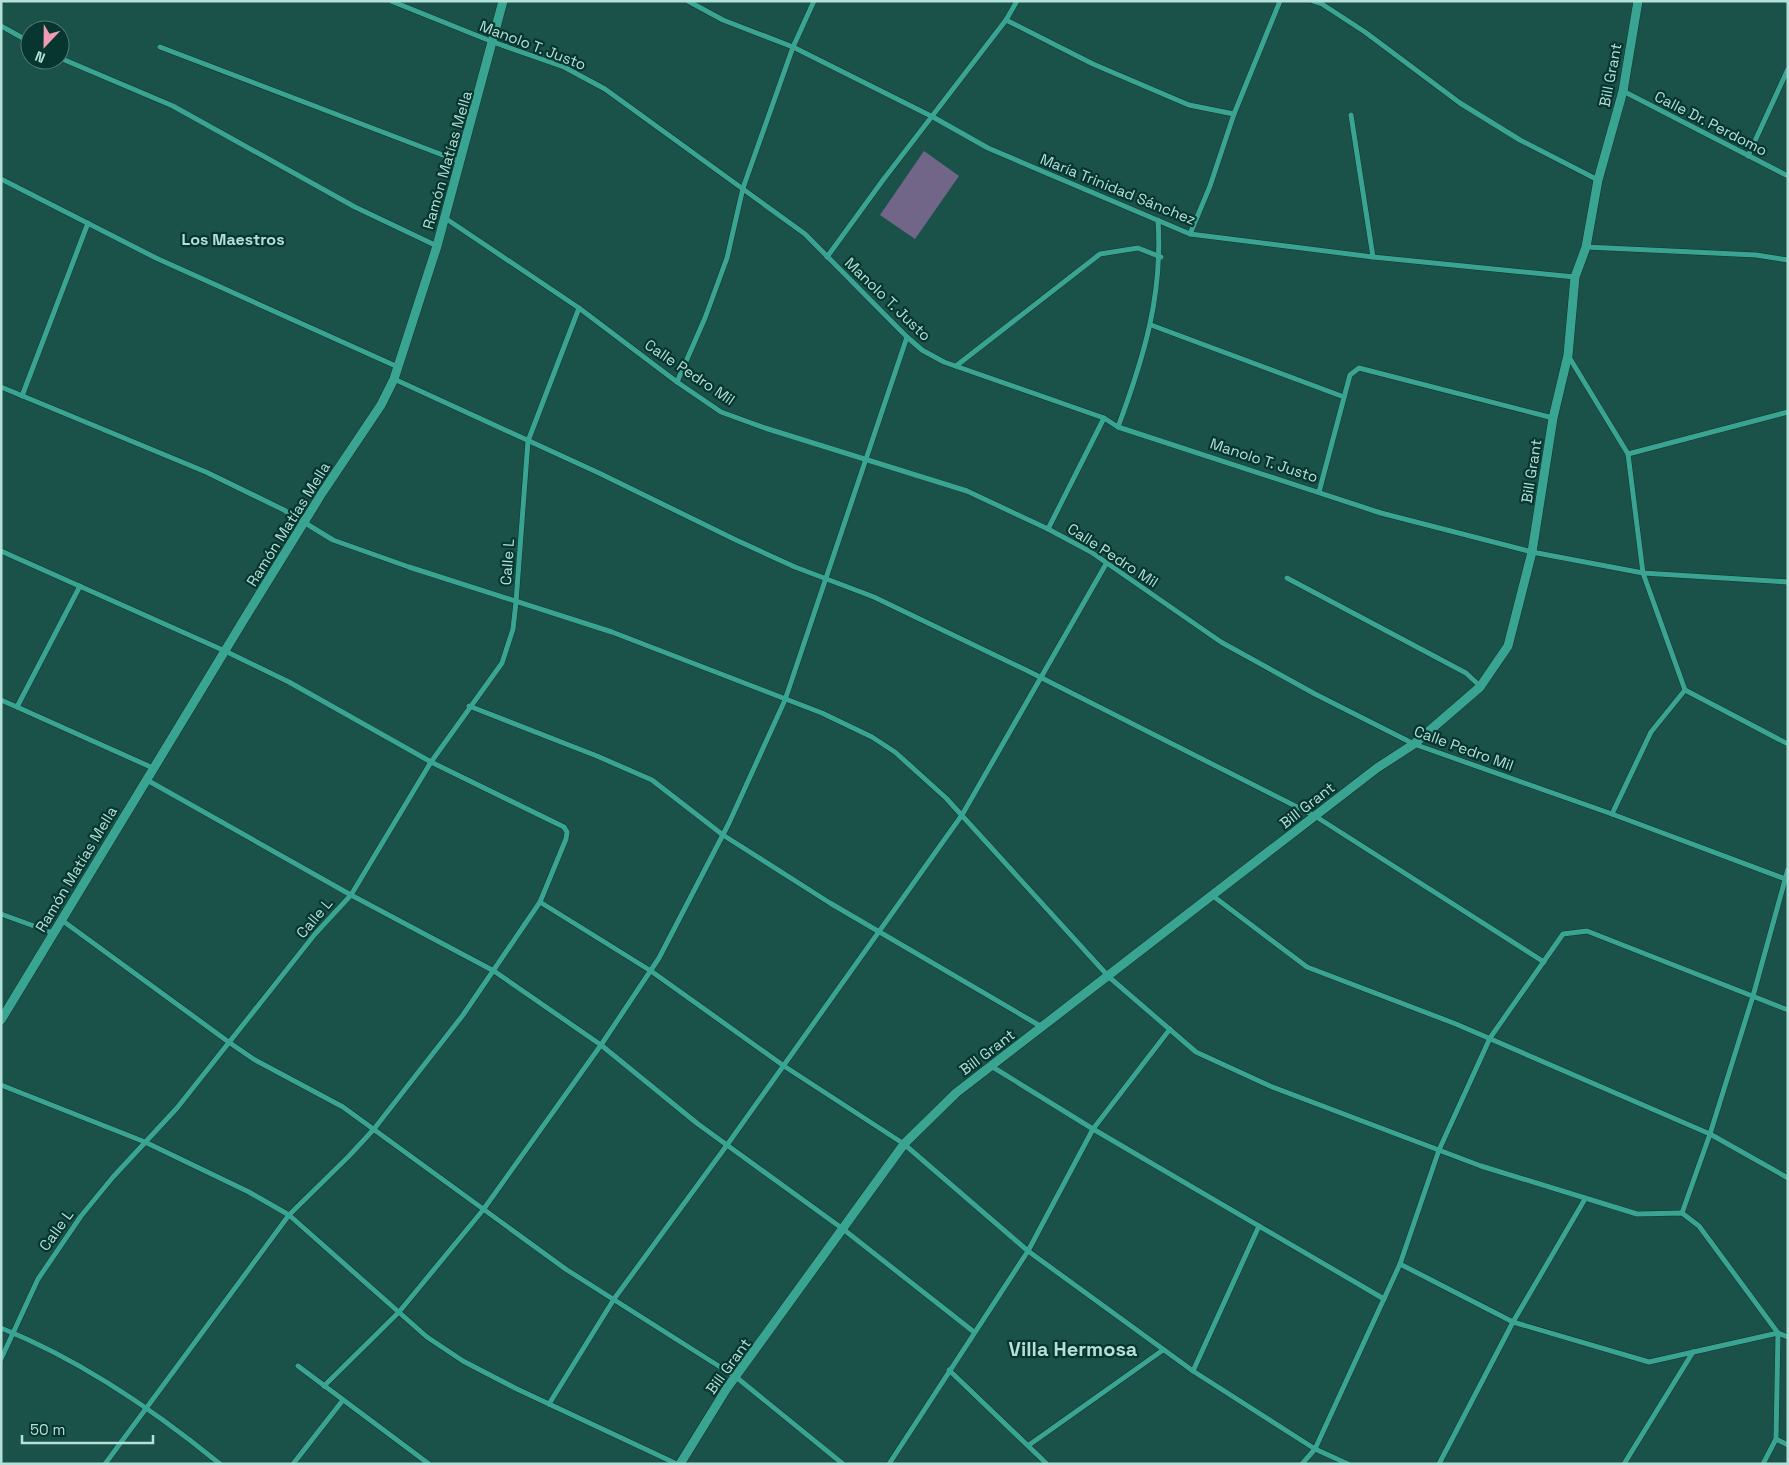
<svg xmlns="http://www.w3.org/2000/svg" width="1789" height="1465" viewBox="0 0 1789 1465" font-family="'Space Grotesk',sans-serif">
  <rect width="100%" height="100%" fill="#1a5249"/>
  <path fill="#726688" d="M924,151L959,176L915,239L880,215Z"/>
  <g fill="none" stroke-linecap="round" stroke-linejoin="round">
    <defs>
      <g id="minor">
        <path d="M391,1L493,42L564,67L605,89L805,234L907,337L922,350L944,362L1104,418L1118,427L1381,513L1532,552L1643,573L1788,582"/>
        <path d="M688,1L723,20L793,47L933,117L988,148L1190,234L1373,257L1575,277"/>
        <path d="M1313,1L1322,4L1365,32L1460,103L1520,140L1598,180"/>
        <path d="M1006,20L1093,64L1189,105L1234,114"/>
        <path d="M1,26L30,42"/>
        <path d="M160,47L461,162"/>
        <path d="M60,58L173,106L355,207L437,246"/>
        <path d="M1623,91L1788,176"/>
        <path d="M1351,115L1373,257"/>
        <path d="M1748,156L1788,69"/>
        <path d="M1,179L156,258L398,367"/>
        <path d="M445,218L579,308L677,382L721,412L765,428L967,491L1048,529L1091,552L1221,642L1315,694L1414,744L1612,814L1788,880"/>
        <path d="M1190,234L1210,186L1234,114L1280,1"/>
        <path d="M1586,247L1756,255L1788,260"/>
        <path d="M827,257L883,180L1006,20L1017,1"/>
        <path d="M1151,325L1344,397"/>
        <path d="M1569,357L1628,454L1643,573L1685,690L1788,744"/>
        <path d="M956,366L1100,254L1138,248L1161,257"/>
        <path d="M394,379L599,473L736,540L795,567L874,597L1026,670L1315,816L1544,962"/>
        <path d="M677,382L705,318L727,258L743,188L793,47L814,1"/>
        <path d="M1,387L206,472L284,510L333,540L409,567L612,632L822,713L872,737L895,752L946,798L1109,977L1196,1052L1270,1086L1481,1166L1637,1214L1682,1213L1699,1226L1778,1333L1776,1439L1763,1464"/>
        <path d="M22,396L88,223"/>
        <path d="M1118,427C1144,357 1163,295 1158,220"/>
        <path d="M1628,454L1788,412"/>
        <path d="M1319,492L1350,375L1359,368L1553,418"/>
        <path d="M1048,529L1104,418"/>
        <path d="M1,551L225,651L289,682L431,762L564,827L567,832L566,839L540,902L463,1015L374,1129L349,1156L289,1215L105,1464"/>
        <path d="M1287,578L1466,673L1480,686"/>
        <path d="M1,700L17,707L80,586"/>
        <path d="M469,706L597,756L652,780L723,835L830,903L1042,1027"/>
        <path d="M17,707L153,768"/>
        <path d="M147,780L351,895L494,971L601,1045L698,1124L843,1229L974,1332"/>
        <path d="M1612,814L1651,732L1685,690"/>
        <path d="M1213,896L1307,967L1456,1024L1710,1134L1788,1178"/>
        <path d="M540,902L651,971L784,1066L904,1144L1028,1251L1193,1371L1315,1449L1348,1464"/>
        <path d="M1,914L53,933"/>
        <path d="M63,921L230,1043L255,1060L343,1107L567,1270L736,1377L843,1464"/>
        <path d="M991,1066L1093,1129L1384,1299"/>
        <path d="M1,1085L145,1142L249,1192L289,1215L427,1337L463,1361L517,1389L677,1464"/>
        <path d="M1682,1213L1710,1134L1753,996L1788,869"/>
        <path d="M1400,1264L1513,1322L1649,1362L1778,1333L1788,1337"/>
        <path d="M1,1328C81,1360 154,1410 220,1464"/>
        <path d="M1,1359L38,1279L81,1216L113,1177L177,1108L315,934L351,895L431,762L502,663L513,629L516,602L528,441L579,308"/>
        <path d="M298,1366L429,1464"/>
        <path d="M949,1370L1047,1464"/>
        <path d="M1193,1371L1259,1226"/>
        <path d="M324,1386L399,1312L483,1210L601,1045L659,958L729,823L785,700L907,337"/>
        <path d="M549,1404L614,1299L727,1145L962,815L1106,564"/>
        <path d="M1776,1439L1788,1445"/>
        <path d="M1029,1445L1163,1350"/>
        <path d="M293,1464L343,1400"/>
        <path d="M889,1464L1028,1251L1093,1129L1170,1029"/>
        <path d="M1302,1464L1315,1449L1400,1264L1439,1150L1490,1038L1563,934L1587,931L1788,1010"/>
        <path d="M1439,1464L1513,1322L1585,1199"/>
        <path d="M1624,1464L1693,1352"/>
      </g>
      <g id="tertiary">
        <path d="M1,1020L243,621L322,493L381,405L394,379L437,246L503,1"/>
        <path d="M680,1464L727,1388L904,1144L956,1093L1377,768L1414,744L1480,687L1508,646L1532,552L1553,418L1568,355L1575,277L1586,247L1598,180L1623,91L1638,1"/>
      </g>
    </defs>
    <use href="#minor" stroke="#14342e" stroke-width="6"/>
    <use href="#tertiary" stroke="#14342e" stroke-width="10"/>
    <use href="#minor" stroke="#3aa493" stroke-width="5"/>
    <use href="#tertiary" stroke="#3aa493" stroke-width="9"/>
  </g>
  <g text-anchor="middle" dominant-baseline="central" stroke-width="4.5" stroke-linejoin="round" paint-order="stroke">
    <g font-size="15" fill="#b3e1d7" stroke="#07352f">
      <text transform="translate(533 45) rotate(21)">Manolo T. Justo</text>
      <text transform="translate(1610 75) rotate(-79)">Bill Grant</text>
      <text transform="translate(1711 123) rotate(27)">Calle Dr. Perdomo</text>
      <text transform="translate(447 160) rotate(-74)">Ramón Matías Mella</text>
      <text transform="translate(1118 189) rotate(22)">María Trinidad Sánchez</text>
      <text transform="translate(888 299) rotate(44)">Manolo T. Justo</text>
      <text transform="translate(690 372) rotate(34)">Calle Pedro Mil</text>
      <text transform="translate(1264 460) rotate(18)">Manolo T. Justo</text>
      <text transform="translate(1531 471) rotate(-81)">Bill Grant</text>
      <text transform="translate(288 524) rotate(-58)">Ramón Matías Mella</text>
      <text transform="translate(1113 555) rotate(33)">Calle Pedro Mil</text>
      <text transform="translate(507 562) rotate(-86)">Calle L</text>
      <text transform="translate(1464 748) rotate(20)">Calle Pedro Mil</text>
      <text transform="translate(1307 805) rotate(-38)">Bill Grant</text>
      <text transform="translate(76 869) rotate(-59)">Ramón Matías Mella</text>
      <text transform="translate(314 918) rotate(-50)">Calle L</text>
      <text transform="translate(987 1052) rotate(-37)">Bill Grant</text>
      <text transform="translate(56 1230) rotate(-54)">Calle L</text>
      <text transform="translate(728 1366) rotate(-54)">Bill Grant</text>
    </g>
    <g font-size="16" font-weight="bold" fill="#b3e1d7" stroke="#07352f">
      <text x="233" y="239">Los Maestros</text>
    </g>
    <g font-size="20" font-weight="bold" fill="#b3e1d7" stroke="#07352f">
      <text x="1073" y="1349">Villa Hermosa</text>
    </g>
  </g>
  <rect width="1789" height="1465" fill="none" stroke="#b3e1d7" stroke-width="5"/>
  <g transform="translate(45 45) rotate(202)"><circle r="24" fill="#07352f" stroke="#4c7a72"/>
  <path d="M0-4L9 19L0 12L-9 19Z" fill="#f19ab4"/>
  <text y="-8" font-size="14" font-weight="bold" text-anchor="middle" fill="#b3e1d7">N</text>
  </g>
  <path d="M22 1435v8h131v-8" fill="none" stroke="#b3e1d7" stroke-width="2.5"/>
  <text x="30" y="1435" font-size="15" fill="#b3e1d7" stroke="#07352f" stroke-width="4" paint-order="stroke">50 m</text>
</svg>
